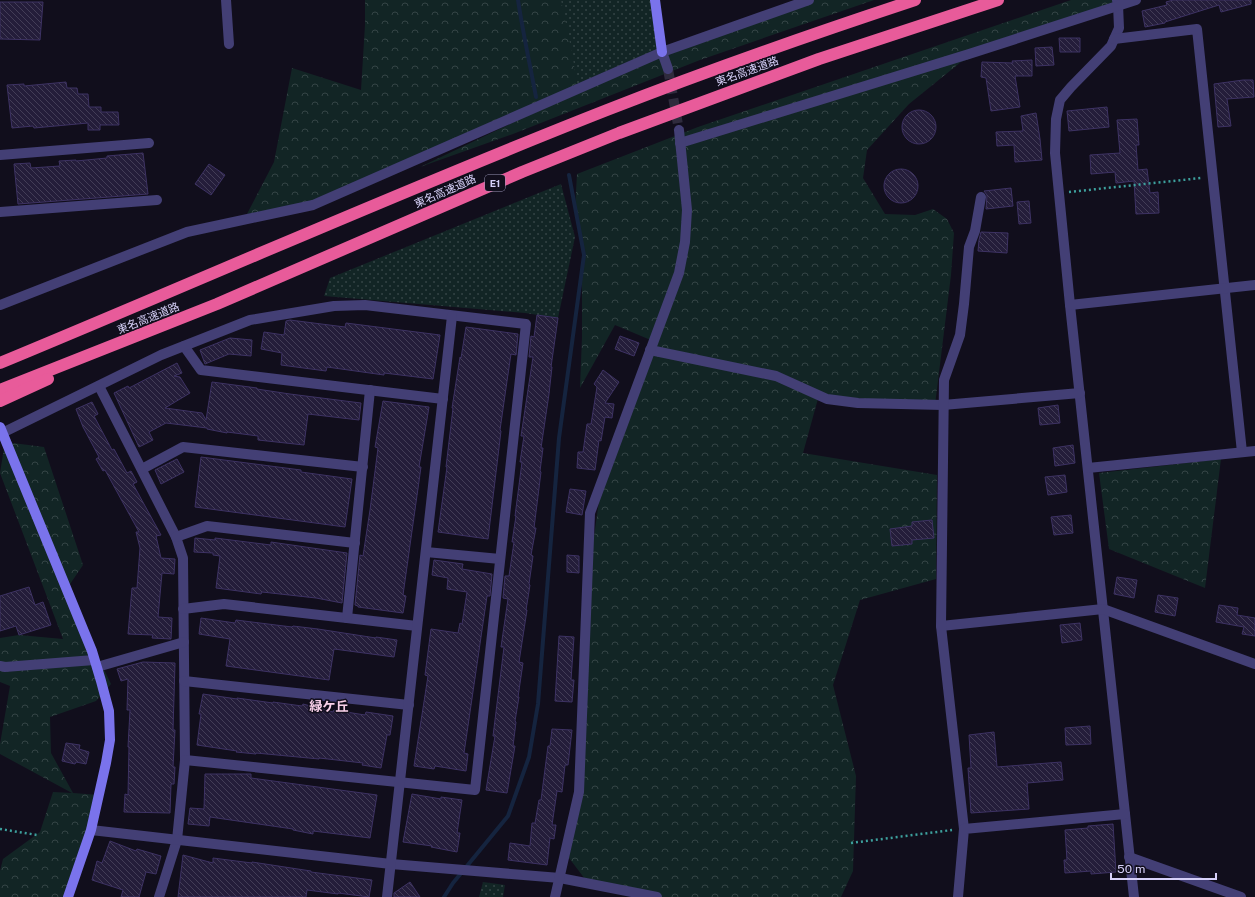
<svg xmlns="http://www.w3.org/2000/svg" width="1255" height="897" viewBox="0 0 1255 897" font-family="'Public Sans','Noto Sans JP',sans-serif">
  <defs>
    <pattern id="green-dots" width="8" height="8" patternUnits="userSpaceOnUse"><rect width="8" height="8" fill="#122525"/><path d="M2 2h.1M6 6h.1" fill="none" stroke="#344445" stroke-width="1.8" stroke-linecap="round"/></pattern>
    <pattern id="forest-crowns" width="20" height="18" patternUnits="userSpaceOnUse"><rect width="20" height="18" fill="#122525"/><path d="M2 6a3 3 0 1 1 6 0M12 15a3 3 0 1 1 6 0" fill="none" stroke="#344445"/></pattern>
    <pattern id="building-back-hatch" width="6" height="6" patternUnits="userSpaceOnUse"><rect width="6" height="6" fill="#241d3a"/><path d="M-1 5l2 2M0 0l6 6M5-1l2 2" fill="none" stroke="#433d57"/></pattern>
  </defs>
  <rect width="100%" height="100%" fill="#110e1c"/>
  <g fill="url(#green-dots)">
    <path d="M559,0H655L662,52L578,89Z"/>
    <path d="M561,184L575,237L558,318L525,313L324,296L330,278Z"/>
    <path d="M483,882L505,885L503,897H479Z"/>
  </g>
  <g fill="url(#forest-crowns)">
    <path d="M365,0H561L572,53L578,89L309,206L247,214L274,162L292,68L361,90L365,25Z"/>
    <path d="M810,0H874L700,60L513,134L420,167L648,58Z"/>
    <path d="M1071,0H1120L961,62L909,104L867,150L863,178L885,214L915,215L933,209L947,219L954,233L951,275L935,405L819,395L803,453L937,475L936,579L860,600L833,685L856,776L853,871L841,897H657L588,883L566,854L580,751L586,593L602,480L653,341L615,325L580,388L582,337V249L575,209L577,174L698,127Z"/>
    <path d="M5,442L44,447L83,565L66,590L111,684L96,701L50,717L51,753L73,793L99,795L69,897H0V871L3,859L40,832L53,792L72,793L0,754V744L10,686L0,682V638L19,635L63,639L0,473Z"/>
    <path d="M1221,459L1205,588L1109,549L1099,473Z"/>
  </g>
  <g fill="none" stroke-linecap="round" stroke-linejoin="round">
    <g stroke="#15243f" stroke-width="4">
      <path d="M518,0C523,33 530,65 536,97"/>
      <path d="M444,897L453,883L508,816L529,757L538,704L559,438L584,255L569,175"/>
    </g>
  </g>
  <g fill="url(#building-back-hatch)" stroke="#3d3263">
    <path d="M1173,0H1251V4L1221,12L1219,5L1165,22V23L1145,27L1142,11L1167,5L1166,2Z"/>
    <path d="M0,2H43L40,40L0,39Z"/>
    <path d="M1059,38H1080V52H1060Z"/>
    <path d="M1052,47L1054,65L1036,66L1035,48Z"/>
    <path d="M1032,60V76H1015L1020,107L991,111L986,78L981,77L982,62L1013,63L1012,61Z"/>
    <path d="M1243,80H1253L1254,97L1227,99L1231,126L1218,127L1214,84Z"/>
    <path d="M66,82L67,88H77L78,94H88L89,107H101V112H118L119,125H100V130H88V123L34,128L33,126L12,128L7,85L24,84V86Z"/>
    <path d="M1107,107L1109,127L1069,131L1067,111Z"/>
    <circle cx="919" cy="127" r="17"/>
    <path d="M1036,113L1040,139L1042,160L1015,162L1014,145L997,146L996,132L1023,131L1021,116Z"/>
    <path d="M1137,119L1139,145H1136L1138,170L1147,169L1150,193L1158,192L1159,213L1136,214L1134,181L1116,183L1115,172L1091,174L1090,155L1120,153L1117,120Z"/>
    <path d="M143,153L148,194L18,204L14,164L30,163L31,168L60,166L59,161L76,160V161L107,158V156Z"/>
    <path d="M209,164L225,175L211,195L195,184Z"/>
    <circle cx="901" cy="186" r="17"/>
    <path d="M1011,188L1013,206L986,209L987,195L984,191Z"/>
    <path d="M1029,201L1031,223L1019,224L1017,202Z"/>
    <path d="M981,232L1008,233L1007,253L978,251L979,240Z"/>
    <path d="M537,315L558,318L551,367H552L549,394L541,448H543L540,471L541,472L534,528H536L531,555L533,556L529,584L530,585L526,610H527L519,662L523,663L518,697H519L515,721L516,722L513,746H515L507,793L486,790L495,736H493L504,647H501L508,599L503,598L505,576H509L514,542H512L516,516H515L522,462H520L524,436H521L533,357H529L531,336L534,337Z"/>
    <path d="M290,320L345,327L346,323L440,335L433,379L384,373V375L327,367L326,371L281,365L282,353L261,349L264,332L284,335L286,321Z"/>
    <path d="M466,327L518,334L516,355L511,354L507,381L500,430L501,431L488,539L438,532L447,467H446L453,408H452L460,357L461,358Z"/>
    <path d="M620,336L639,343L634,356L615,349Z"/>
    <path d="M230,338L252,340L251,356L229,354L205,364L200,350Z"/>
    <path d="M177,363L182,373L174,376L180,377L190,393L165,408L202,413L206,420L212,382L257,388V389L290,394L361,403L359,420L308,414L304,445L258,440V436L227,432V433L207,429V428L166,423L149,432L153,440L139,447L114,393L128,386L129,388Z"/>
    <path d="M603,370L619,382L605,403L614,404L612,418L605,417L601,441L599,440L595,470L577,468L578,452H583L587,424H591L597,387L594,384Z"/>
    <path d="M383,401L429,407L419,467H421L403,595L406,596L403,613L358,607V606L355,605L360,555L363,556L370,510L378,448L375,447Z"/>
    <path d="M92,402L98,414L94,416L112,450L114,449L127,473L131,471L137,482L133,484L161,535L156,536L161,558L175,559L174,574L162,573L158,617L172,618L171,639L152,638L153,635L128,634L132,588H137L140,548L136,532H139L105,470L103,471L96,459L99,457L83,427L76,409Z"/>
    <path d="M1058,405L1060,423L1040,425L1038,408Z"/>
    <path d="M1073,445L1075,463L1055,466L1053,448Z"/>
    <path d="M201,457L301,470V472L352,479L345,527L195,507Z"/>
    <path d="M177,459L184,472L161,484L155,470Z"/>
    <path d="M1065,475L1067,492L1048,495L1045,477Z"/>
    <path d="M570,489L586,491L582,515L566,512Z"/>
    <path d="M1071,515L1073,533L1054,535L1051,517Z"/>
    <path d="M932,520L934,538L912,540V544L892,546L890,529L912,526V522Z"/>
    <path d="M195,538L215,540V538L271,545V542L347,553L342,603L316,598L262,592L261,594L216,588L220,556L213,555V553L194,552Z"/>
    <path d="M567,555L579,556V573L567,572Z"/>
    <path d="M434,560L463,564L462,569L492,574L490,596H487L464,753L468,754L466,771L435,766L434,769L414,766L428,676L425,675L431,629L458,633L460,623L462,624L467,592L447,589L448,578L432,575Z"/>
    <path d="M1117,577L1137,580L1134,598L1114,594Z"/>
    <path d="M29,587L35,605L43,602L51,625L19,635L16,626L0,631V596Z"/>
    <path d="M1158,595L1178,598L1175,616L1155,612Z"/>
    <path d="M1219,605L1238,608L1237,615L1255,618V636L1242,634L1244,627L1216,622Z"/>
    <path d="M201,618L235,623L236,620L292,627L293,626L318,629L376,638V637L397,640L394,657L334,649L329,680L226,666L230,639L199,634Z"/>
    <path d="M1080,623L1082,640L1062,643L1060,625Z"/>
    <path d="M559,636L574,637L571,680H574L572,702L555,701Z"/>
    <path d="M143,662L175,663L173,730H175L173,767H175L174,784H171L170,813L124,812L125,794L128,795L129,747H128L130,710H127L128,679L121,681L117,669Z"/>
    <path d="M203,694L237,699V698L273,703V702L302,706L303,704L333,712L334,710L365,715L366,712L393,716L390,735H387L381,768L362,765L363,763L319,758V759L256,753V754L236,752L237,751L197,745L201,714H199Z"/>
    <path d="M1090,726L1091,744L1066,745L1065,728Z"/>
    <path d="M552,729L572,730L568,765H565L562,792L557,791L552,825H556L554,839L550,838L547,865L508,860L510,843L530,846L532,823H535L539,800H541L548,746H550Z"/>
    <path d="M994,732L997,767L1061,762L1063,780L1027,783L1029,809L971,813L968,768H971L969,735Z"/>
    <path d="M66,743L80,745L79,749L89,752L86,764L76,762L75,764L62,761Z"/>
    <path d="M205,774H251V778L377,795L370,838L313,831V834L293,830V829L210,817L209,826L188,824L190,808L204,809Z"/>
    <path d="M412,794L441,799V797L462,800L457,833H460L457,852L431,847L432,846L403,842Z"/>
    <path d="M1113,824L1116,872L1091,874V871L1065,873L1064,860H1067L1065,830L1088,828V826Z"/>
    <path d="M110,841L136,851L137,849L161,856L156,874L146,872L139,897H121L123,890L92,880L97,861L102,863Z"/>
    <path d="M183,855L213,863V858L252,863V862L311,871V872L372,880L369,897L338,893V894L307,890L306,897H178Z"/>
    <path d="M410,882L420,897H394V893Z"/>
  </g>
  <g fill="none" stroke-linecap="round" stroke-linejoin="round">
    <path stroke="#2f2b3d" stroke-width="10" stroke-dasharray="10 5" stroke-linecap="butt" d="M668,69L679,130"/>
    <g stroke="#3da09d" stroke-width="2.5" stroke-dasharray="2 3" stroke-linecap="butt">
      <path d="M1069,192L1201,178"/>
      <path d="M0,829L37,835"/>
      <path d="M851,843L952,830"/>
    </g>
    <g stroke="#433f75" stroke-width="10">
      <path d="M226,0L229,44"/>
      <path d="M1117,0L1118,5L1119,28L1111,46L1071,87L1060,100L1056,119L1055,153L1070,305L1134,897"/>
      <path d="M1114,39L1197,29L1242,452"/>
      <path d="M662,52L668,69"/>
      <path d="M680,143L969,54L1136,0"/>
      <path d="M0,155L149,143"/>
      <path d="M0,212L157,200"/>
      <path d="M0,305L187,232L313,205L662,52L809,0"/>
      <path d="M1070,305L1255,285"/>
      <path d="M184,346L201,370L443,399"/>
      <path d="M650,350L776,376L827,399L858,403L943,405L1080,393"/>
      <path d="M99,386L176,537L183,558L185,760L177,840L159,897"/>
      <path d="M0,434L161,355L250,320L334,306L365,305L526,324L475,790L185,760"/>
      <path d="M1088,468L1255,451"/>
      <path d="M142,469L183,447L363,467"/>
      <path d="M176,537L207,526L355,543"/>
      <path d="M426,552L500,559"/>
      <path d="M183,609L224,604L417,626"/>
      <path d="M347,618L370,390"/>
      <path d="M941,626L1103,609L1255,664"/>
      <path d="M0,666L5,667L94,660"/>
      <path d="M97,667L184,642"/>
      <path d="M184,681L409,705"/>
      <path d="M964,829L941,626L944,380L960,335L964,304L969,247L975,231L981,197"/>
      <path d="M91,830L391,864L560,878L657,897"/>
      <path d="M1129,857L1241,897"/>
      <path d="M387,897L452,316"/>
      <path d="M555,897L579,792L590,513L679,273L685,242L687,210L679,130"/>
      <path d="M958,897L964,829L1125,814"/>
    </g>
    <g stroke="#7a73ec" stroke-width="10">
      <path d="M655,0L662,52"/>
      <path d="M0,427L92,651L101,681L109,711L110,740L106,763L91,830L68,897"/>
    </g>
    <g stroke="#e85b9a" stroke-width="12">
      <path d="M0,363C203,279 403,190 607,110C709,70 812,34 915,0"/>
      <path d="M0,390L217,304L522,172L619,133L819,59L998,0"/>
      <path d="M0,401L48,379"/>
    </g>
  </g>
  <g text-anchor="middle" dominant-baseline="central" stroke-width="3" stroke-linejoin="round" paint-order="stroke">
    <rect fill="#110e1c" stroke="#9b96b6" stroke-width="1" x="485" y="175" width="20" height="16" rx="3"/>
    <g font-size="10" font-weight="bold" fill="#d6d0f8">
      <text x="495" y="183">E1</text>
    </g>
    <g font-size="11" fill="#d6d0f8" stroke="#110e1c">
      <text transform="translate(747 71) rotate(-20)">東名高速道路</text>
      <text transform="translate(445 191) rotate(-24)">東名高速道路</text>
      <text transform="translate(148 318) rotate(-22)">東名高速道路</text>
    </g>
    <g font-size="13" font-weight="bold" fill="#f9d1e9" stroke="#110e1c">
      <text x="329" y="706">緑ケ丘</text>
    </g>
  </g>
  <path d="M1111 873v6h105v-6" fill="none" stroke="#d6d0f8" stroke-width="2"/>
  <text x="1117" y="873" font-size="12" fill="#d6d0f8" stroke="#110e1c" stroke-width="3" paint-order="stroke">50 m</text>
</svg>
